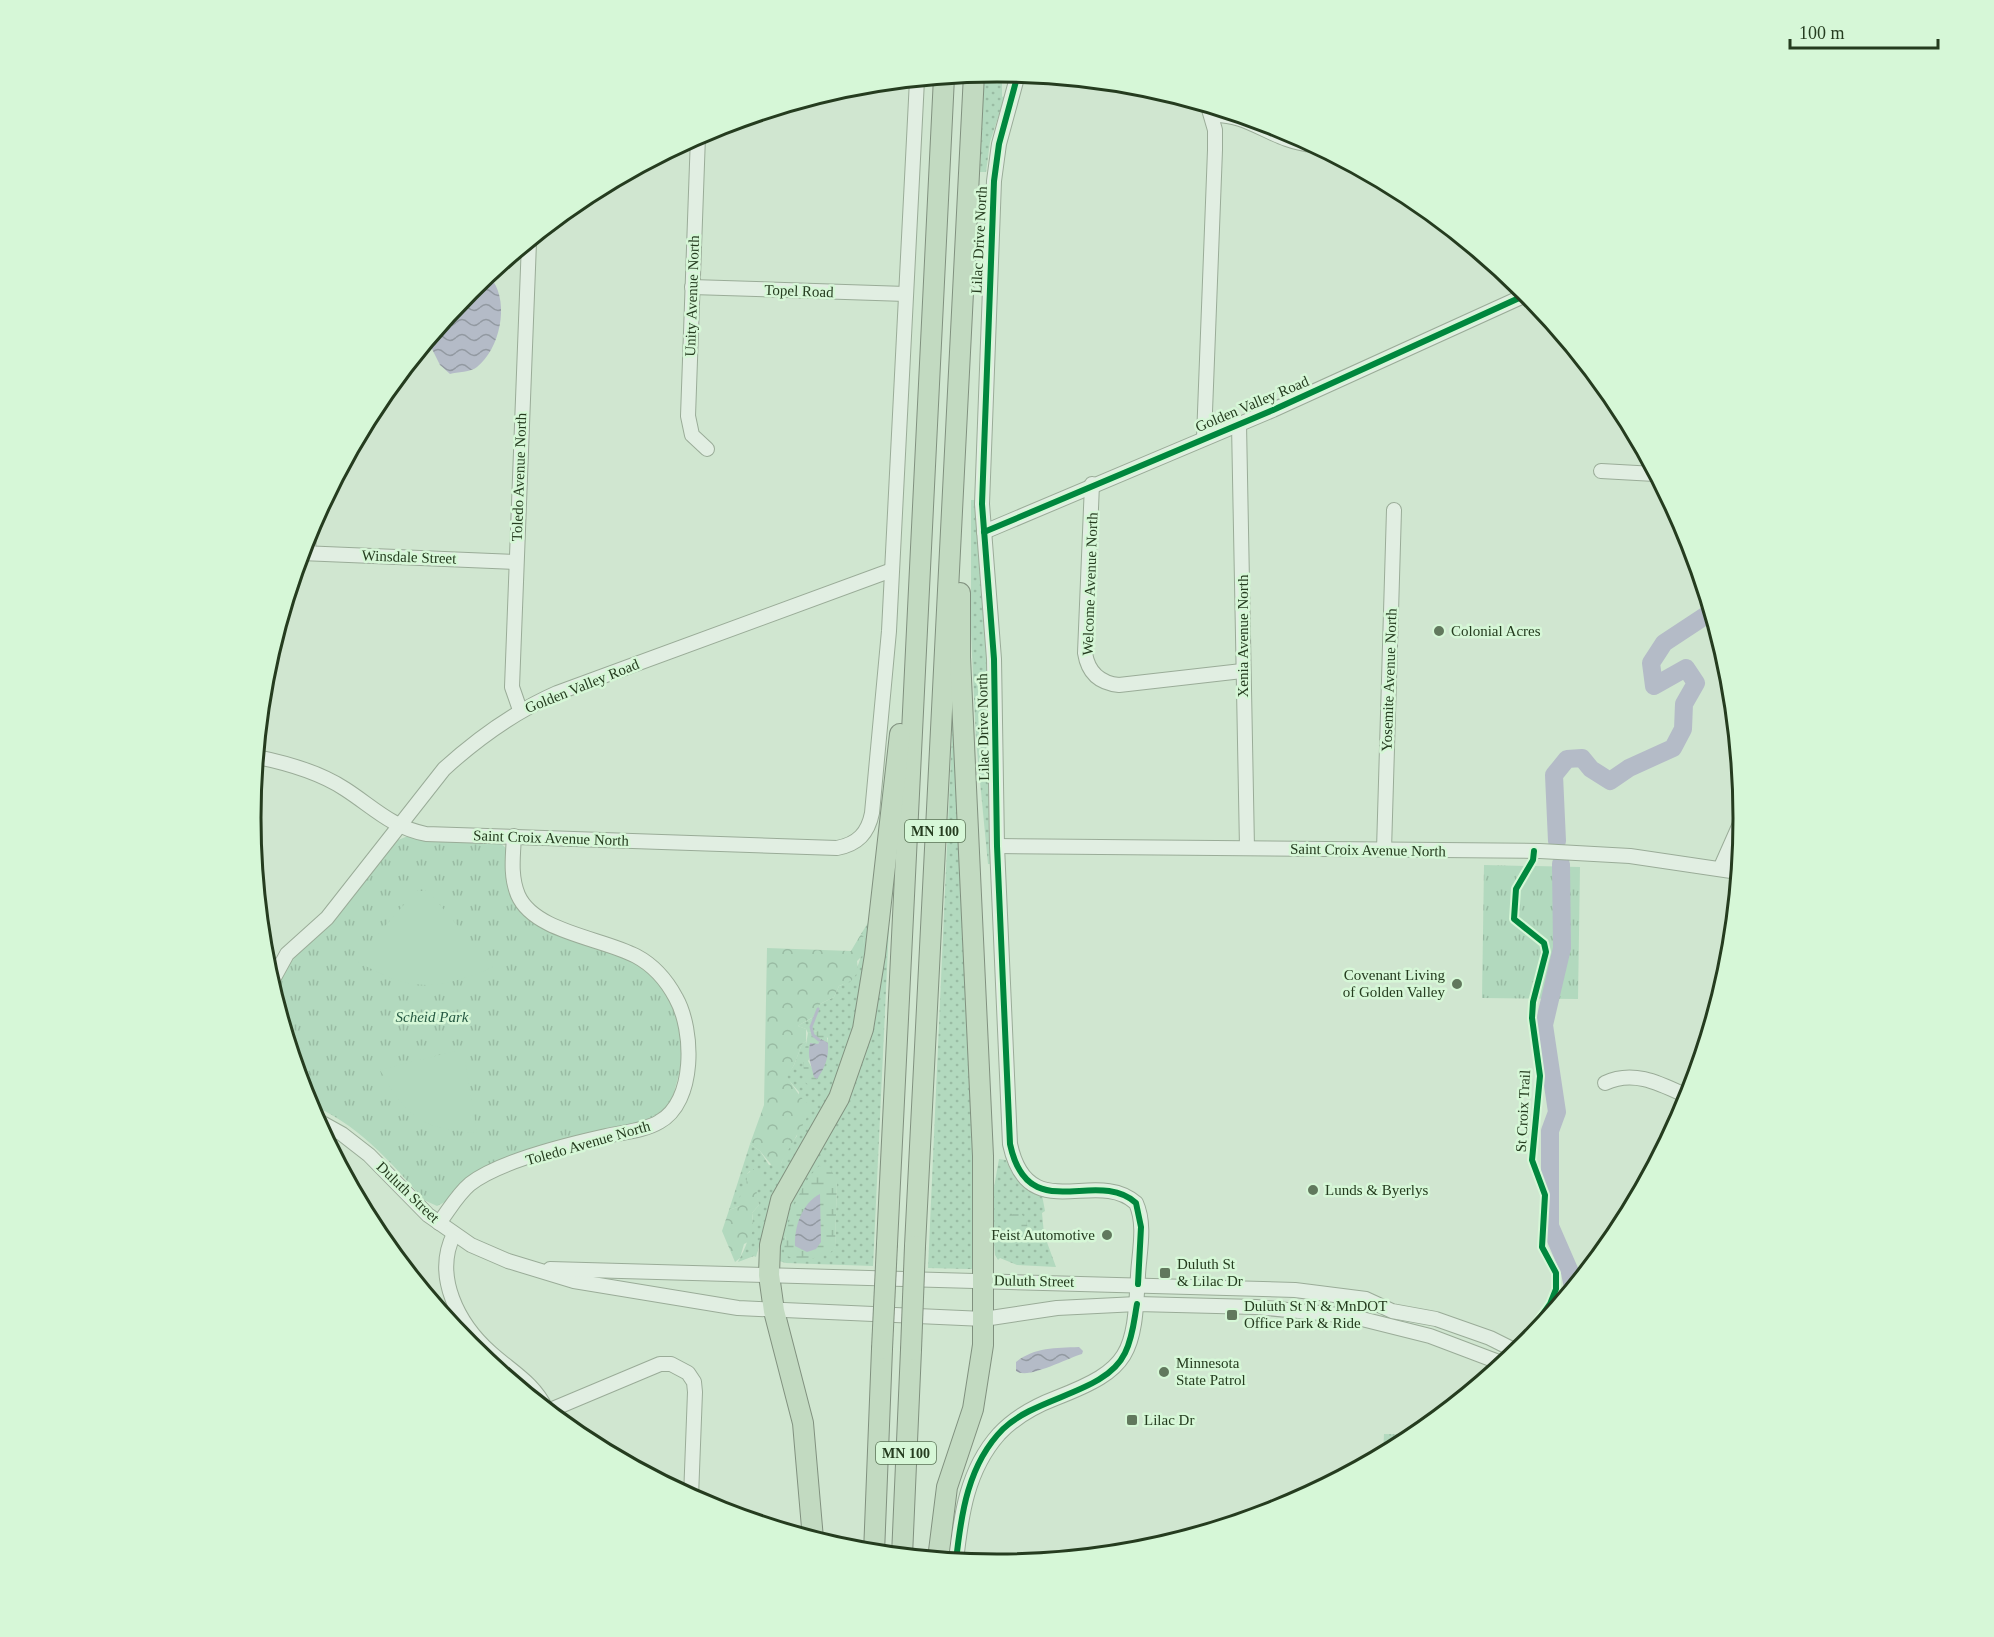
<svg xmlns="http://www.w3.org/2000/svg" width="1994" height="1637" viewBox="0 0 1994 1637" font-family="'Times New Roman',serif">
  <defs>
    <pattern id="grass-dots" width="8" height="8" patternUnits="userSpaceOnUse" patternTransform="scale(1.5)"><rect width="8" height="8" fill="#b2d9be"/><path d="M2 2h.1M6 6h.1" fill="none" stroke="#99bba3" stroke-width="1.8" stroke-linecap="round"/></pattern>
    <pattern id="forest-crowns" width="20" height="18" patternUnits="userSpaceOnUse" patternTransform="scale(1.5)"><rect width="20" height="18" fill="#b2d9be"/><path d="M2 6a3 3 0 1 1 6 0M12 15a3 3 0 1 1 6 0" fill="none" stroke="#99bba3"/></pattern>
    <pattern id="wetland-marsh" width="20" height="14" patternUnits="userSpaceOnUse" patternTransform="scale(1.5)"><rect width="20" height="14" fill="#b2d9be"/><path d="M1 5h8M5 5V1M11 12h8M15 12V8" fill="none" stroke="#99bba3"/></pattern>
    <pattern id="park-tufts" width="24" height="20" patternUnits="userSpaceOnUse" patternTransform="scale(1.5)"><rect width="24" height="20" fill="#b2d9be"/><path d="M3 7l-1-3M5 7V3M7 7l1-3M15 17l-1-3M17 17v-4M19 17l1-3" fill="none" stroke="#99bba3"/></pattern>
    <pattern id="water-waves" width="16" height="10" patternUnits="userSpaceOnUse" patternTransform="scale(1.5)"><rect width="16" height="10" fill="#b4bbc7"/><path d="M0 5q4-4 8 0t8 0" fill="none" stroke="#9299a1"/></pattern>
  </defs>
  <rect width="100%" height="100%" fill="#d0e6d0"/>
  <g fill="url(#grass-dots)" fill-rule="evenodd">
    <path d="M1002,72V97L1005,96L990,142L986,172H980L984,73Z"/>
    <path d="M971,500H976L987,667L992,864H988L976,740L971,633Z"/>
    <path d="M953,714H958L977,1119L975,1269H968L928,1268Z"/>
    <path d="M891,884L873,1266L786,1263L779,1261L781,1240L796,1187L833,1118ZM837,1181L835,1248L821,1256L802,1257L785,1239L799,1195Z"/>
    <path d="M871,918L856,1039L816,1125L774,1193L756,1257L754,1256L738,1262C745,1249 755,1226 752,1213L759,1205L750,1171L747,1174L749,1182L740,1206L729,1210L750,1144L760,1151L769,1165L781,1163L788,1148L797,1136L799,1092L786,1077L794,1065L802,1044L806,1041L805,1082L828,1049V1038L819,1031L808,1033L806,1029L798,1026C809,1018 817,1020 820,1004L834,997L839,986C858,980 862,954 864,937L861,934Z"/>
    <path d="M999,1159L1006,1160C1013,1178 1024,1188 1042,1195L1045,1211L1042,1213L1044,1234L1056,1267L1017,1265L1000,1258L998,1260L995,1255L991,1204Z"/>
  </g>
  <g fill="url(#forest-crowns)">
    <path d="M861,934L864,937L862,956L857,961L858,972L851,981L839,986L834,997L820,1004C817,1019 809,1018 798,1026L806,1029V1041L802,1044L794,1065L787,1077C794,1087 800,1098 810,1106V1112L781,1163L774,1168L760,1151L750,1144L764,1105L767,948L851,951Z"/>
    <path d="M754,1169L763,1173L762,1185L756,1189L759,1205L752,1213L753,1230L748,1242L744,1244L740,1258L735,1262L722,1231L729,1210L740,1206L739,1199C747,1183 746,1193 747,1174Z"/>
  </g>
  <g fill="url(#wetland-marsh)">
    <path d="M819,1031L826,1033L828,1043L821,1039L808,1061L812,1068L822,1072L825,1066L812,1088L805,1082L803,1061L808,1033Z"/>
    <path d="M819,1166L830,1168L837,1181L835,1248C827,1260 794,1262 784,1254C785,1225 798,1186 819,1166Z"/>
    <path d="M1018,1212C1028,1217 1030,1230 1024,1239L1013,1237L1008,1232L1009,1216Z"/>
  </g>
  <g fill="url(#park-tufts)">
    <path d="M408,836L499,842L507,849C507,881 509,906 538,924L627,958L649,973L661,985L680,1017L683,1059L673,1096L669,1106L648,1120L576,1136L437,1206L424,1200C390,1161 356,1122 307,1103L274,995L281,973L305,946L321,933L398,840Z"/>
    <path d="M1484,865L1580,867L1578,999L1482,998Z"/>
    <path d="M1384,1434L1417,1435L1383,1455Z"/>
  </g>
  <g fill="#b2d9be">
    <path d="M416,891H428L493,967C435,992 410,992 355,960Z"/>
    <path d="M455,1051L465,1060L477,1133C420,1128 408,1119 380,1070Z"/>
  </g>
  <g fill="url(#water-waves)">
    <path d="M493,281C509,304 500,349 477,367C471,372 457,372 450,374L440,365L428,341L469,290L479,282Z"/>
    <path d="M821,1039L828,1043C829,1057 825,1068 817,1079L814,1077C811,1064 807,1057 810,1043L818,1044Z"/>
    <path d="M820,1194L821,1242L816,1249L807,1252L795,1246C794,1227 802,1203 820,1194Z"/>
    <path d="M1079,1347L1083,1351L1082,1354C1067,1358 1028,1380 1016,1371V1362C1035,1347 1055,1348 1079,1347Z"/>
  </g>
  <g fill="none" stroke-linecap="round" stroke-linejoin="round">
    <path stroke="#b4bbc7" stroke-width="3" d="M818,1009L811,1027L813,1035L819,1040"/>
    <g stroke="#b4bbc7" stroke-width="18">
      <path d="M1557,841L1554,775L1567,759L1582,758L1591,769L1610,781L1629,768L1673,748L1683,729L1684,704L1696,683L1686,668L1654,686L1651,663L1664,643L1711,612"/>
      <path d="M1561,864L1562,948L1544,1025L1557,1112L1550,1131V1226L1570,1272L1573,1288"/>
    </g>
    <defs>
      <g id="minor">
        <path d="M1212,115C1250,113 1273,142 1313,145"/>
        <path d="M698,136L688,416L692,435L707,449"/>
        <path d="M692,287L906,294"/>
        <path d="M1239,424L1247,848"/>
        <path d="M1204,438L1215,150V130L1208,106"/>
        <path d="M1601,471L1655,474"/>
        <path d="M1092,484L1085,653C1088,672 1099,683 1119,685L1242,671"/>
        <path d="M984,532L1273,410L1528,294"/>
        <path d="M301,553L516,562"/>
        <path d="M308,553L309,530"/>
        <path d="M520,710L512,687L529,242"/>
        <path d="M257,757C287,763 319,772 345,789C373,807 391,827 426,834L837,848C858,844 868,833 872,813L889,631L917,80"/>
        <path d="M997,846L1540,851L1630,856L1738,872"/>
        <path d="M1384,850L1394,510"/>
        <path d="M1720,869L1743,817"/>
        <path d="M271,983L287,954L327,918L444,769C478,738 514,712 557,693L892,570"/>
        <path d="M1605,1083C1634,1069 1661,1084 1689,1097"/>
        <path d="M315,1119L342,1134L369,1155L428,1215L471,1245L508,1261L574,1281L738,1308L984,1319L1057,1308L1137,1304L1256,1307L1350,1316L1430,1336L1504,1364"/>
        <path d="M439,1223C449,1210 457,1195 470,1184C499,1161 570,1144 606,1136C623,1132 644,1131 659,1122C696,1102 694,1030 676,998C667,981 653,965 636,956C602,938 534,932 518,895C510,876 513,856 514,836"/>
        <path d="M454,1234C433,1276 458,1324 491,1353C511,1371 534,1383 546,1409"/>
        <path d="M550,1269L1295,1290L1366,1299L1392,1311L1436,1319L1490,1338L1518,1352"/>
        <path d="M548,1411L660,1364H671L688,1373L694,1382L695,1392L691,1497"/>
        <path d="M956,1561C961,1515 967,1470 999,1434C1015,1417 1035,1406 1056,1398C1131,1369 1134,1354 1138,1275C1139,1253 1146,1225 1136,1203C1096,1167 1028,1228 1010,1144L997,846L994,659L982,504L994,181L999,144L1018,74"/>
      </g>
      <g id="highway">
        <path d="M887,1244L944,77"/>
        <path d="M915,1246L974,74"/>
        <path d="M813,1539L803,1423L774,1311L769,1275L770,1245L781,1200L839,1098L863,1029L875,955L900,734"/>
        <path d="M874,1553L882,1349"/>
        <path d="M902,1556L911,1350"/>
        <path d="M938,1559L947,1487L973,1409L983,1345V1156L960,657V593"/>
      </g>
    </defs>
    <use href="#minor" stroke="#9aac98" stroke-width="16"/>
    <use href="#highway" stroke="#81917f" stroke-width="22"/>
    <use href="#minor" stroke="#e1eee2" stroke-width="14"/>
    <use href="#highway" stroke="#c2dac1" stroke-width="20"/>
    <defs>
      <g id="highway-bridge">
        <path d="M882,1349L887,1244"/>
        <path d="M911,1350L915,1246"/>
      </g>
    </defs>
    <use href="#highway-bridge" stroke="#81917f" stroke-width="22" stroke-linecap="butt"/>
    <use href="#highway-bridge" stroke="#c2dac1" stroke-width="20"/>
    <defs>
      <g id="cycleway">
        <path d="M1018,74L999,144L994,181L982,504L994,659L997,846L1010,1144C1028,1228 1096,1167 1136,1203L1141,1227L1138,1284"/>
        <path d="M984,532L1273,410L1528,294"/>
        <path d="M1523,1342L1550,1304L1556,1289V1273L1542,1247L1545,1195L1532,1160L1540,1076L1532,1018L1533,1002L1546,952L1544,943L1514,919L1516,889L1533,860L1534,851"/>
        <path d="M956,1561C961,1514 968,1464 1003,1429C1037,1396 1106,1393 1125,1353C1133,1337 1134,1320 1137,1304"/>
      </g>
    </defs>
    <use href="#cycleway" stroke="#d6f7d7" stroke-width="10"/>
    <use href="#cycleway" stroke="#00873e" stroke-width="6"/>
  </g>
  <g fill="#61785d" stroke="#d6f7d7" stroke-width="2">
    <circle cx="1439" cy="631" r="6"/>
    <circle cx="1457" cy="984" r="6"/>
    <circle cx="1313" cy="1190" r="6"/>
    <circle cx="1107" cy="1235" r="6"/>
    <rect x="1159" y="1267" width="12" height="12" rx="3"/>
    <rect x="1226" y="1309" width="12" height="12" rx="3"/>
    <circle cx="1164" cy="1372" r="6"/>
    <rect x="1126" y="1414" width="12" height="12" rx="3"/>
  </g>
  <g text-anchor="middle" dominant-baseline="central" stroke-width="5" stroke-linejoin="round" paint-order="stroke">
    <g fill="#d6f7d7" stroke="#5a7456" stroke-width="1.5">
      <rect x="905" y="820" width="60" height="22" rx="4.5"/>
      <rect x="876" y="1442" width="60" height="22" rx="4.5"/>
    </g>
    <g font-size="14" font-weight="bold" fill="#253c1f">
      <text x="935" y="831">MN 100</text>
      <text x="906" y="1453">MN 100</text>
    </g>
    <g font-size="15" fill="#253c1f" stroke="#d6f7d7">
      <text transform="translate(979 240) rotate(-87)">Lilac Drive North</text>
      <text transform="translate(799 291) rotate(2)">Topel Road</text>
      <text transform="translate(692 296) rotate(-88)">Unity Avenue North</text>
      <text transform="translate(1252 404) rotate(-23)">Golden Valley Road</text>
      <text transform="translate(519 477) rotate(-88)">Toledo Avenue North</text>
      <text transform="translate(409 557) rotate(2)">Winsdale Street</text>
      <text transform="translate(1090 584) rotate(-88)">Welcome Avenue North</text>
      <text transform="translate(1243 636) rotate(-90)">Xenia Avenue North</text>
      <text transform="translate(1389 680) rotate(-88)">Yosemite Avenue North</text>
      <text transform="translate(582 686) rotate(-22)">Golden Valley Road</text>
      <text transform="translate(983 727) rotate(-91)">Lilac Drive North</text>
      <text transform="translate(551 838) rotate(2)">Saint Croix Avenue North</text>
      <text transform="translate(1368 850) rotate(1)">Saint Croix Avenue North</text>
      <text transform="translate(1523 1111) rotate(-87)">St Croix Trail</text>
      <text transform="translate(588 1143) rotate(-16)">Toledo Avenue North</text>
      <text transform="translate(408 1192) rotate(44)">Duluth Street</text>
      <text transform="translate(1034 1281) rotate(1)">Duluth Street</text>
    </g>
    <g font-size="15" fill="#253c1f" stroke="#d6f7d7" text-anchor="start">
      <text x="1451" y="631">Colonial Acres</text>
      <text x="1445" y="975" text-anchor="end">Covenant Living<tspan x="1445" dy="17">of Golden Valley</tspan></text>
      <text x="1325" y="1190">Lunds &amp; Byerlys</text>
      <text x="1095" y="1235" text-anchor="end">Feist Automotive</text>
      <text x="1177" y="1264">Duluth St<tspan x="1177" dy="17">&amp; Lilac Dr</tspan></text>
      <text x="1244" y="1306">Duluth St N &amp; MnDOT<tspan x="1244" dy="17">Office Park &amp; Ride</tspan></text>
      <text x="1176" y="1363">Minnesota<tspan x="1176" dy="17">State Patrol</tspan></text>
      <text x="1144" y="1420">Lilac Dr</text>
    </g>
    <g font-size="15" font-style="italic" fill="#255942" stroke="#d6f7d7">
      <text x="432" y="1017">Scheid Park</text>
    </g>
  </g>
  <path d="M0 0H1994V1637H0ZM261 818a736 736 0 1 1 1472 0a736 736 0 1 1-1472 0Z" fill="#d6f7d7" fill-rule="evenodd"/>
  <path fill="none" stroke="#253c1f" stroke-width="3" d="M261 818a736 736 0 1 1 1472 0a736 736 0 1 1-1472 0Z"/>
  <path d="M1790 39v9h148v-9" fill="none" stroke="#253c1f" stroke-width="3"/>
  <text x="1799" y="39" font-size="18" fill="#253c1f" stroke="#d6f7d7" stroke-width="4.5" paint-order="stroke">100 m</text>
</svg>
